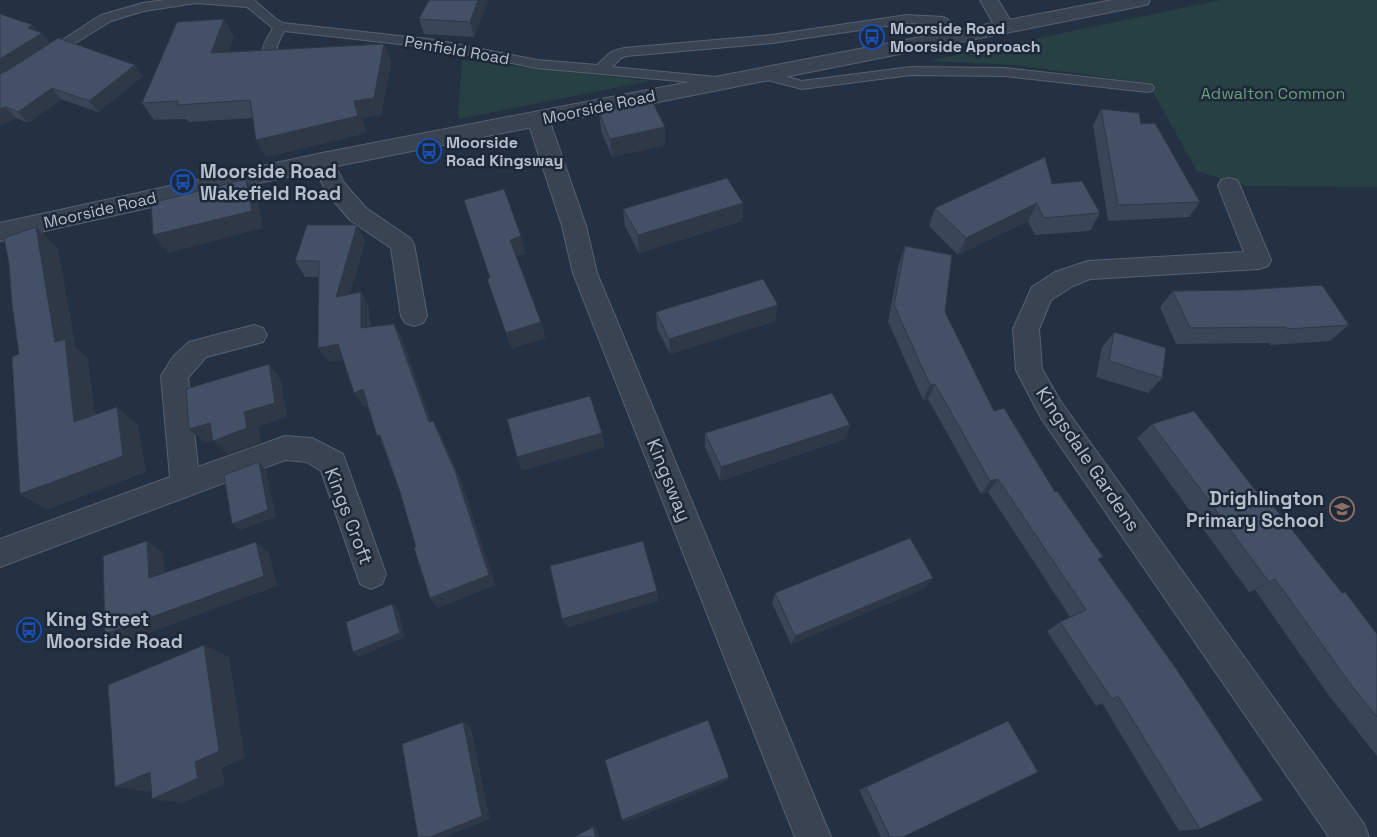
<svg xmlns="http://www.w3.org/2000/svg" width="1377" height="837" viewBox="0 0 1377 837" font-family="'Space Grotesk',sans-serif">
  <rect width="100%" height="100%" fill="#243143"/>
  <g fill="#264044">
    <path d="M1221,0H1377V187L1246,186L1197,171L1148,83L1015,65L928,61Z"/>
    <path d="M462,60L650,81L458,119Z"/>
  </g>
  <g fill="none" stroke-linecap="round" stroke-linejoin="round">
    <defs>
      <g id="service">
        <path d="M165,0H254L276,19L283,23L436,40L537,60L597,65L611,52L624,48L772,35L907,15L944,17L968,34L961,38L936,24L907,23L772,43L626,56L621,58L612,67L727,78L729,81L727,84L722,85L537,68L436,48L284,31L277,46V50L298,53L300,56C294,63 266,62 263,51C262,44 270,34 273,28L247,7L196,3L144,11L111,21L51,58H41L39,55L101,15L143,3Z"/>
        <path d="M911,67L1005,68L1147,84L1152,85L1154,88L1152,91L1147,92L1005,76L911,75L802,89L756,77L754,74L756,71L761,70L802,81Z"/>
      </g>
      <g id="minor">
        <path d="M980,0H998L1014,26L1011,30L1004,32L997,30Z"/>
        <path d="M538,112L545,114L549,119L586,226L597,273L831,837H795L573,273L562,226L527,119L531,114Z"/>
        <path d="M322,153L330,156L344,183L366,208L410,238L414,244L427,316L423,323L414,326L405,323L401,316L391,248L350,220L327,193L311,161L314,156Z"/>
        <path d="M1229,178L1237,180L1240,186L1271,260L1268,266L1259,269L1090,279L1073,286L1051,300L1039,329L1042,369L1061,402L1364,824L1369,837H1329L1041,418L1016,370L1013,329L1032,287L1055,272L1088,261L1244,252L1218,186L1221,180Z"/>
        <path d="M254,325L263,328L267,335L263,342L206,357L188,378L198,467L285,436L312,438L343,454L386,574L382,584L371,589L360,584L321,471L307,462L285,460L0,567V539L170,477L161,376L173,357L189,342Z"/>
      </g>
      <path id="tertiary" d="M1112,0H1150L1148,4L1141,6L322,169L0,241V223L322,153Z"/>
    </defs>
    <use href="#service" stroke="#576170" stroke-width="2"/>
    <use href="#minor" stroke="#576170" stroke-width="2"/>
    <use href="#tertiary" stroke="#576170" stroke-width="2"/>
    <use href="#service" fill="#394352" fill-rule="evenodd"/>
    <use href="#minor" fill="#394352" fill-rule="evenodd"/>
    <use href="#tertiary" fill="#394352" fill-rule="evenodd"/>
  </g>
  <g fill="#3a4557">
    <path d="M488,0L474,37L424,34L419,19Z"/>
    <path d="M0,14L42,33L50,43L143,76L98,112L61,99L28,123L16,118L0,126Z"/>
    <path d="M224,19L234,37L228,52L384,44L391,62L381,115L362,118L366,133L266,157L256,140L253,118L189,122L186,119L154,120L142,103Z"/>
    <path d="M1101,109L1141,124L1200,202L1189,217L1108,221L1093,125Z"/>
    <path d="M599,112L665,145L612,157L601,131Z"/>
    <path d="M1052,184L1100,213L1090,231L1035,235L1028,221L958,255L929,226L935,208Z"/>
    <path d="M743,203L742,221L639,253L625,226L623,209Z"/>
    <path d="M365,241L350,294L361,292L369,308L370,327L402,339L431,421H433L440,434L462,483L495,585L438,608L430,598L400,492L368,405L363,407L343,360L328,362L319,277H305L295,261Z"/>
    <path d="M905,246L945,312L994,411L1055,492L1099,560L1200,829L1179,831L1102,703L1096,706L1047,631L1060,622L1070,617L988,492L981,494L928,399L923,400L888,322L899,263Z"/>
    <path d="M1173,291L1349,325L1330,341L1270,345L1269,343L1176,344L1160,307Z"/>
    <path d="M656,312L775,321L670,354L657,328Z"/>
    <path d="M1114,332L1162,378L1148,393L1096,377L1102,347Z"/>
    <path d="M1152,424L1262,499L1377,634V756L1327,693L1255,590L1249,592L1137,438Z"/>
    <path d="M850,425L845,439L720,481L705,447V433Z"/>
    <path d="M925,588L791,644L772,603L775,593Z"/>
    <path d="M866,787L903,837H881L859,790Z"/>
  </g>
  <g fill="#2f3847">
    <path d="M478,0H488L474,37L470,22Z"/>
    <path d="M224,19L234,37L221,70L211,53Z"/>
    <path d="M33,25L40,34L42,33L51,44L0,76V59L28,28Z"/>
    <path d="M384,44L391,62L381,115L362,118L366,133L266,157L256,140L354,101Z"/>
    <path d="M135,65L143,76L98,112L89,101Z"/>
    <path d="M52,88L61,99L28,123L18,112Z"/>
    <path d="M6,107L16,118L0,126V109Z"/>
    <path d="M665,127V145L612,157L610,139Z"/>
    <path d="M246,179L257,196L263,228L168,253L153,235Z"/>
    <path d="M743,203L742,221L639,253L638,235Z"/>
    <path d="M1037,203L1028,221L958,255L966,238Z"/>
    <path d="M357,225L365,241L345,312L336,297Z"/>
    <path d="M36,227L58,248L76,348L88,358L98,440L74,422L55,342Z"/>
    <path d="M521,236L526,254L515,257L510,240Z"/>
    <path d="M361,292L369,308L370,343L361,328Z"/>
    <path d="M778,305L775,321L670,354L669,339Z"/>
    <path d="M541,322L546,338L511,349L506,333Z"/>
    <path d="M394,324L402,339L436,436L429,422Z"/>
    <path d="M338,344L348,359L328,362L318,348Z"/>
    <path d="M269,364L281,380L287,417L258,427L261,442L228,454L213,441L205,443L189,429L244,412Z"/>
    <path d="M935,384L928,399L923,400L930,385Z"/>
    <path d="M363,389L373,403L363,407L354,393Z"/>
    <path d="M117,407L138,425L146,472L47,510L20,494Z"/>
    <path d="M433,421L440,434L462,483L495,585L438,608L430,598Z"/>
    <path d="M850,425L845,439L720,481L721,467Z"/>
    <path d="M602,433L605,447L522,471L517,457Z"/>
    <path d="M259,462L266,469L276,517L240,530L232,524Z"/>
    <path d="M998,479L988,492L981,494L990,481Z"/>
    <path d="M147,541L163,552L166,587L149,578Z"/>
    <path d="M256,542L269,552L277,586L124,642L105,634Z"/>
    <path d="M933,578L925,588L791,644L795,636Z"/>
    <path d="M1275,579L1255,590L1249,592Z"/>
    <path d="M657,591L659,601L566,628L562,619Z"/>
    <path d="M392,604L398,609L405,637L359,657L353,652Z"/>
    <path d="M204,645L229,657L245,758L222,768L225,784L182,803L152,799L195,762Z"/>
    <path d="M463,722L471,728L490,819L445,837H430Z"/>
    <path d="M150,772L179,778L147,792L115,787Z"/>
    <path d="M729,777L727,781L624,823L622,820Z"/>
    <path d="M593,827L597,829L599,837H596Z"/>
  </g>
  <g fill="#435065" stroke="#2f3847">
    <path d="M429,0H478L470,22L419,19Z"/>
    <path d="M0,14L33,25L28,28L42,33L0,59Z"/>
    <path d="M224,19L211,53L384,44L374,98L354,101L358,116L256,140L250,100L177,105L178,101L142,103L177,22Z"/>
    <path d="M58,38L135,65L89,101L52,88L18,112L6,107L0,109V74L10,69Z"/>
    <path d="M652,101L665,127L610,139L599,112Z"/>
    <path d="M1101,109L1139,113L1141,124L1155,123L1200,202L1118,205Z"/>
    <path d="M1045,157L1052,184L1082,181L1100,213L1044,218L1037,203L966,238L935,208Z"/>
    <path d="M727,178L743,203L638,235L623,209Z"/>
    <path d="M246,179L252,211L153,235L151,203Z"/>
    <path d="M504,189L521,236L510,240L541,322L506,333L487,279L490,278L464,200Z"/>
    <path d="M307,225H357L336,297L361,292V328L394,324L429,422L433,421L455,471L489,575L430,598L414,548L416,547L400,492L380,435L377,436L363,389L354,393L338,344L318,348L319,261H295Z"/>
    <path d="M36,227L55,342L65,339L74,422L117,407L123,456L20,494L12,357L19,354L12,305L9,264L4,238Z"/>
    <path d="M905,246L952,255L945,312L994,411L1004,408L1055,492L1057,491L1103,557L1098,559L1177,670L1263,800L1200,829L1118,696L1112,699L1060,622L1086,610L998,479L990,481L935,384L930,385L894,305Z"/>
    <path d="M763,279L778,305L669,339L656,312Z"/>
    <path d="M1322,285L1349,325L1287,329L1286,327L1190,328L1173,291L1243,290Z"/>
    <path d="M1114,332L1166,348L1162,378L1109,361Z"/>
    <path d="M269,364L275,403L244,412L247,428L213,441L210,423L189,429L186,389Z"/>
    <path d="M832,393L850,425L721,467L705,433Z"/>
    <path d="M590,396L602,433L517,457L507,419Z"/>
    <path d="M1194,411L1262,499L1266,497L1342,593L1345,592L1377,634V717L1352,686L1275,579L1269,582L1152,424Z"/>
    <path d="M259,462L268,510L232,524L224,475Z"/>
    <path d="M910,538L933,578L795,636L775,593Z"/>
    <path d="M147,541L149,578L256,542L264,576L105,634L103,556Z"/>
    <path d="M643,541L657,591L562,619L550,566Z"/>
    <path d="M392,604L400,633L353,652L346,622Z"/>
    <path d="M204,645L219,751L195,762L198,778L152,799L150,772L115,787L108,685Z"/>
    <path d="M708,720L729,777L622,820L605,760Z"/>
    <path d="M1008,721L1038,772L903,837H890L866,787Z"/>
    <path d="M463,722L482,816L430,837H418L402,744Z"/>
    <path d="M593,827L596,837H574Z"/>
  </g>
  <defs>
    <symbol id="bus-ring" viewBox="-11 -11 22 22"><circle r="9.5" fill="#1d2838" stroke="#1a4fb4" stroke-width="1.5"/><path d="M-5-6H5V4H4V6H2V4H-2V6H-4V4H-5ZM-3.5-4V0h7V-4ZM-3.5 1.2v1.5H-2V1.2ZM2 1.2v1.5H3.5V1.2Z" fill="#1a4fb4"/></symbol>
    <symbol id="school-ring" viewBox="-11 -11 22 22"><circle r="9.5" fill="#1d2838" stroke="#8d6e63" stroke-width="1.5"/><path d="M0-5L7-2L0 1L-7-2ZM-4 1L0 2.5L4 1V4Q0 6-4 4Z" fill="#8d6e63"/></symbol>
  </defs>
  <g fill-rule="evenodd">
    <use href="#bus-ring" x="858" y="23" width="28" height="28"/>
    <use href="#bus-ring" x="415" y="137" width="28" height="28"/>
    <use href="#bus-ring" x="169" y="168" width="28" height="28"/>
    <use href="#school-ring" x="1328" y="495" width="28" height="28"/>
    <use href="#bus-ring" x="15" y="616" width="28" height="28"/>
  </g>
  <g text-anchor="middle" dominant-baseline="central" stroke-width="5" stroke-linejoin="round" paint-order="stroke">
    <g font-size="16" font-weight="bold" fill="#b6becc" stroke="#1d2838" text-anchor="start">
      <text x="890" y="28">Moorside Road<tspan x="890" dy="18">Moorside Approach</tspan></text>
      <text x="446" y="142">Moorside<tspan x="446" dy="18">Road Kingsway</tspan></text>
    </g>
    <g font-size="16" fill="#b6becc" stroke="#1d2838">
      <text transform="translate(457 50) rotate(10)">Penfield Road</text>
      <text transform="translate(599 107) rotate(-12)">Moorside Road</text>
      <text transform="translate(100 210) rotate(-13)">Moorside Road</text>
    </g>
    <g font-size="16" fill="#6b9f79" stroke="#1d2838">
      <text x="1273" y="93">Adwalton Common</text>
    </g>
    <g font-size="19" font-weight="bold" fill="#b6becc" stroke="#1d2838" text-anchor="start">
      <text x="200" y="171">Moorside Road<tspan x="200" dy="22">Wakefield Road</tspan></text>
      <text x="1324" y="498" text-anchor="end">Drighlington<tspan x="1324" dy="22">Primary School</tspan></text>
      <text x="46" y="619">King Street<tspan x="46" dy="22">Moorside Road</tspan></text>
    </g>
    <g font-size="19" fill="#b6becc" stroke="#1d2838">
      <text transform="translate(1088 459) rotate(56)">Kingsdale Gardens</text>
      <text transform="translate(669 480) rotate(68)">Kingsway</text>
      <text transform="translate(349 516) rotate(69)">Kings Croft</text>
    </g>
  </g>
</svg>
